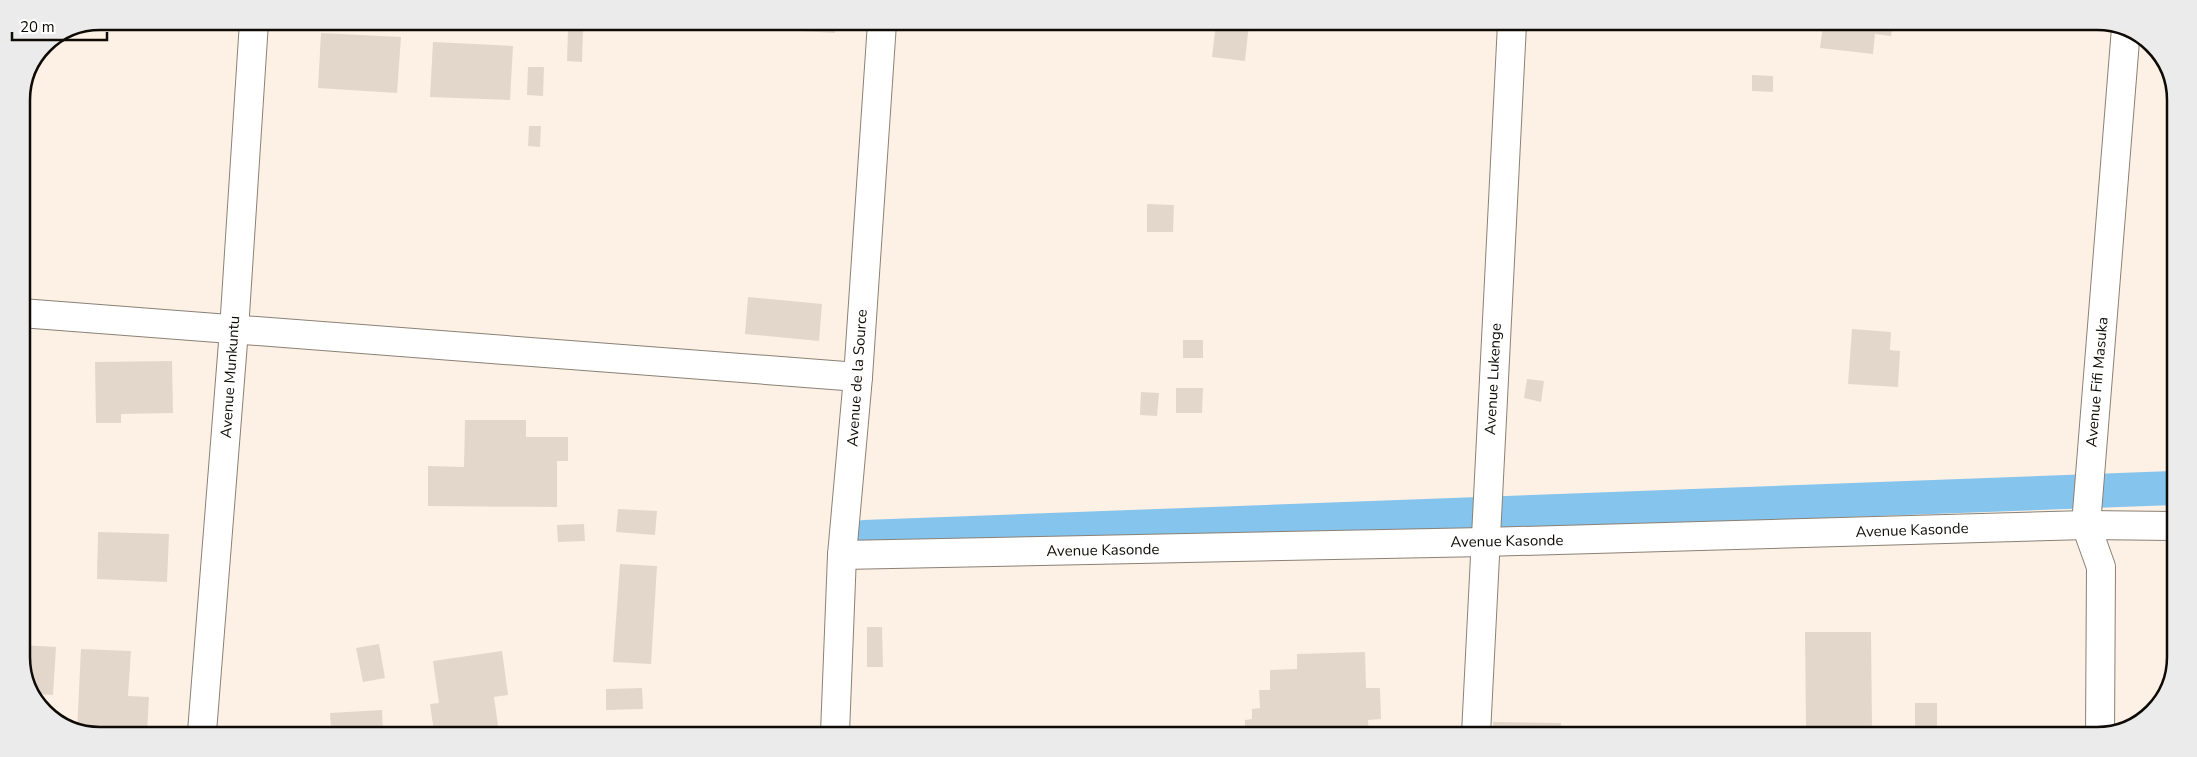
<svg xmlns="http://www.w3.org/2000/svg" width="2197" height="757" viewBox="0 0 2197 757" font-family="'Nunito Sans',sans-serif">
  <rect width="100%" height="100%" fill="#fdf1e5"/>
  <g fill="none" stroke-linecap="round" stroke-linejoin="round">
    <path stroke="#85c4ed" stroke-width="34" d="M864,537L2173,488"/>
  </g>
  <g fill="#e3d7cb">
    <path d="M714,22L836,23L835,33L714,26Z"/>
    <path d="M1216,23L1249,24L1245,61L1212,57Z"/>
    <path d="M1823,25H1893L1891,36L1875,34L1873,54L1820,48Z"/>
    <path d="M568,29L583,30L582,62L567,61Z"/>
    <path d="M321,33L401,37L397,93L318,88Z"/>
    <path d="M433,42L513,46L510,100L430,97Z"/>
    <path d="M528,67H544L543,96L527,95Z"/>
    <path d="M1752,75L1773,76V92L1752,91Z"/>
    <path d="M529,126H541L540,147L528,146Z"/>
    <path d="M1147,204L1174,205L1173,232H1147Z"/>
    <path d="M748,297L822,304L819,341L745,334Z"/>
    <path d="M1852,329L1891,332L1890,350L1900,351L1898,387L1848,384Z"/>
    <rect x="1183" y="340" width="20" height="18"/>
    <path d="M172,361L173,413L121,414V423H96L95,362Z"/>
    <path d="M1527,379L1544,381L1541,402L1524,398Z"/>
    <path d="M1176,388H1203L1202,413H1176Z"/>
    <path d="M1141,392L1159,393L1157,416L1140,415Z"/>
    <path d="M465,420H526V437H568V461H557V507L428,506V466L464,467Z"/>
    <path d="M618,509L657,511L655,535L616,532Z"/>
    <path d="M584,524L585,541L558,542L557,525Z"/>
    <path d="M98,532L169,534L167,582L97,579Z"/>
    <path d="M620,564L657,566L651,664L613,662Z"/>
    <path d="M867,627H882L883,667H867Z"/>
    <path d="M1805,632H1871L1872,727L1806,728Z"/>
    <path d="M379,644L385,678L363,682L356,648Z"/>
    <path d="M21,645L56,647L53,695L33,694L21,663Z"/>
    <path d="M81,649L131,651L128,696L149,697L147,732H77Z"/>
    <path d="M502,651L508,695L494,697L499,733L434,732L430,704L439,703L433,661Z"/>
    <path d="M1365,652L1366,688H1380L1381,719L1368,720L1369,732L1245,734V720L1252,719V709L1260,708L1259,690H1270V670L1297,669V654Z"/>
    <path d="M642,688L643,709L606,710V689Z"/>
    <rect x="1915" y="703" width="22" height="32"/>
    <path d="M382,710L383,732H325V730L331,729L330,713Z"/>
    <path d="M1493,722L1561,723L1560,735H1493Z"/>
  </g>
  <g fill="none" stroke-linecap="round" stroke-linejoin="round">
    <defs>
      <g id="street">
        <path d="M21,313L858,377"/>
        <path d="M842,555L1485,542L2086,525L2173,526"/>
        <path d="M202,732L234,330L254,22"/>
        <path d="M835,733L842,555L858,377L882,23"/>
        <path d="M1476,734L1512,24"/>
        <path d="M2100,735L2101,567L2086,525L2126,28"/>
      </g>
    </defs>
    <use href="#street" stroke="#8b8075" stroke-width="30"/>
    <use href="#street" stroke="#fff" stroke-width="28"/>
  </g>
  <g text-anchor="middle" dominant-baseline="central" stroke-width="4.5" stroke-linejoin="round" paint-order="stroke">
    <g font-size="15" fill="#0e0b07" stroke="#fff">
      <text transform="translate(230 377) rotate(-86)">Avenue Munkuntu</text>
      <text transform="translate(857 378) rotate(-86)">Avenue de la Source</text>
      <text transform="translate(1493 379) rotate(-87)">Avenue Lukenge</text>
      <text transform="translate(2097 382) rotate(-85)">Avenue Fifi Masuka</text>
      <text transform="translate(1912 530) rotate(-2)">Avenue Kasonde</text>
      <text transform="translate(1507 541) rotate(-1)">Avenue Kasonde</text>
      <text transform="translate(1103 550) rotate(-1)">Avenue Kasonde</text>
    </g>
  </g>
  <path d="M0 0H2197V757H0ZM100 30H2097A70 70 0 0 1 2167 100V657A70 70 0 0 1 2097 727H100A70 70 0 0 1 30 657V100A70 70 0 0 1 100 30Z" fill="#ecebeb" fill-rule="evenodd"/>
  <path fill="none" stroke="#0e0b07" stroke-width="2.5" d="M100 30H2097A70 70 0 0 1 2167 100V657A70 70 0 0 1 2097 727H100A70 70 0 0 1 30 657V100A70 70 0 0 1 100 30Z"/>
  <path d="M12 32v8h95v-8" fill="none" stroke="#0e0b07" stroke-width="2.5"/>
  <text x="20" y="32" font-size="15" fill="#0e0b07" stroke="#ffffff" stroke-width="4" paint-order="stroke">20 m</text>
</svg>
